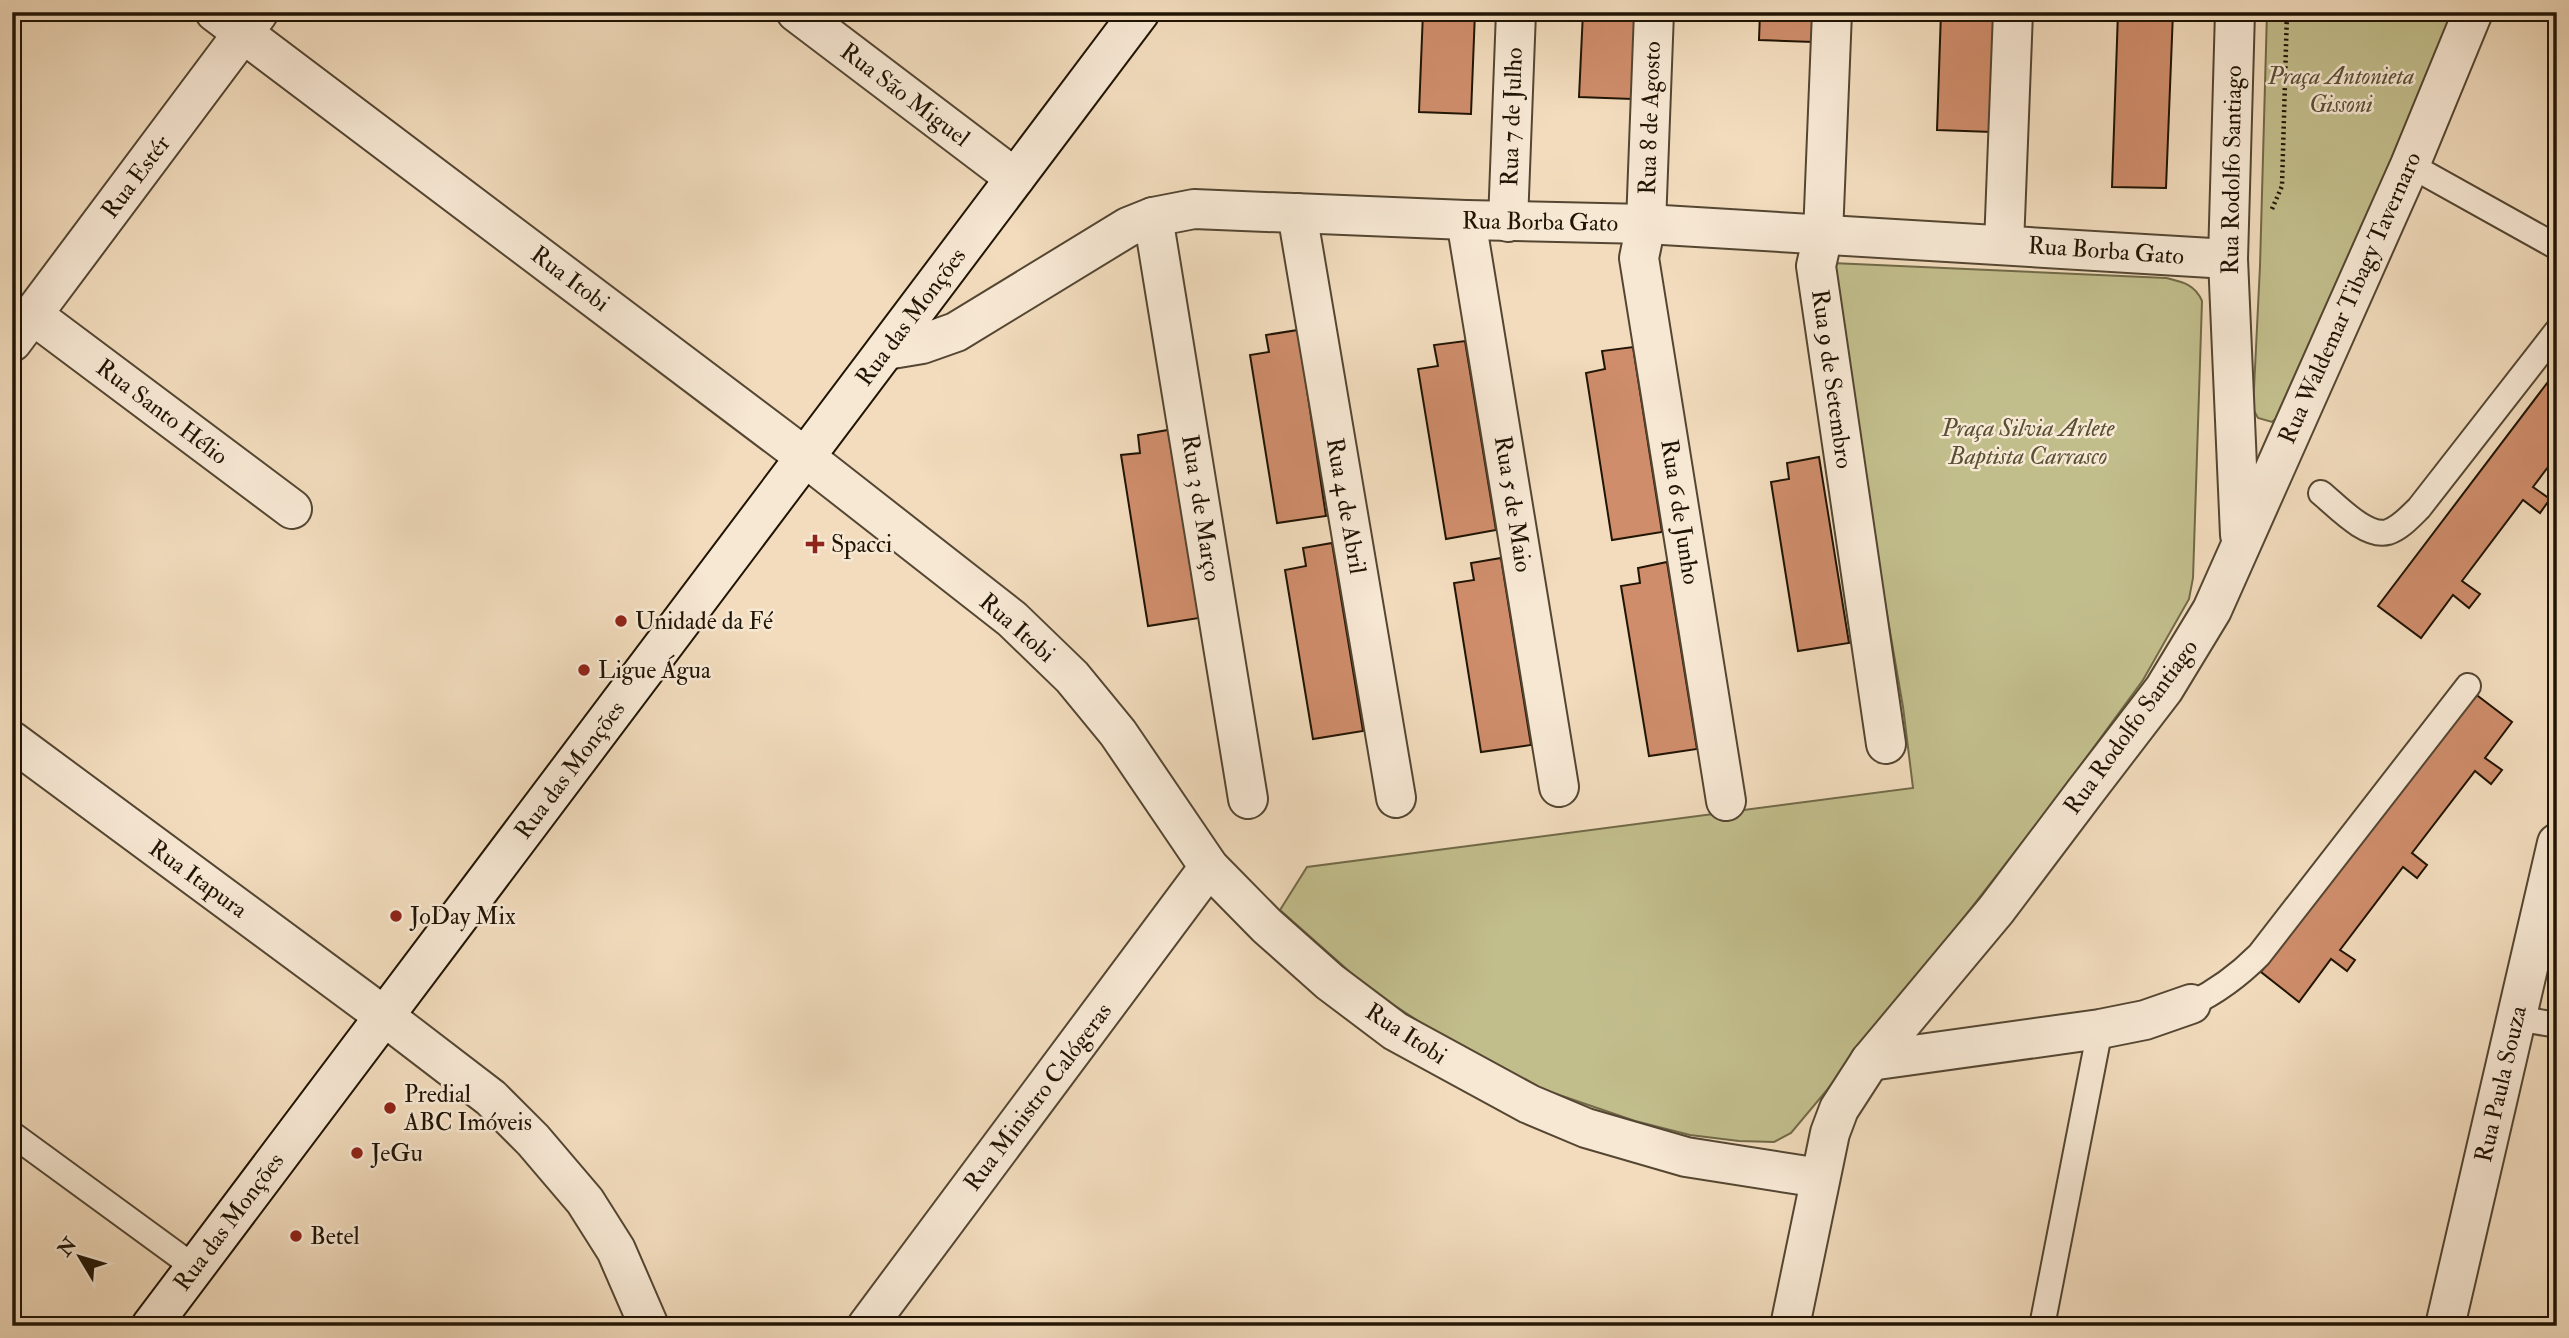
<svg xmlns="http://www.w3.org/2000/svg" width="2569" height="1338" viewBox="0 0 2569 1338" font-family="'IM FELL Double Pica',serif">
  <rect width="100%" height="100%" fill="#f2dcbd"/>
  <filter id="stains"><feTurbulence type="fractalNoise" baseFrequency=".00286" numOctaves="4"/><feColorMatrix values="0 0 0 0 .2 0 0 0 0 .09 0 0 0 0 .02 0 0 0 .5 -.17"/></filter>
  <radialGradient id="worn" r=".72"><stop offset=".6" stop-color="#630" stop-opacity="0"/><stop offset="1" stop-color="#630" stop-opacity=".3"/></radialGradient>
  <g fill="#c2be8c" stroke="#716948" stroke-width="2">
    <path d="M2267,12H2456L2281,414L2272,422L2258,418L2253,409L2260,266Z"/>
    <path d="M1832,263L2166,278C2182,282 2195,284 2202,301L2193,578L2189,599L2143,680L2053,803L1863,1047L1791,1133L1774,1142L1739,1141L1690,1135L1635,1121L1539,1088L1439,1035L1394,1005L1350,972L1280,910L1307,867L1913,788L1903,707L1827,267Z"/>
  </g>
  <g fill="#cf8d6b" stroke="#201404" stroke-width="2">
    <path d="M1423,12H1475L1471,114L1419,112Z"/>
    <path d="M1583,12H1636L1632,99L1579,97Z"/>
    <path d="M1760,12H1814L1813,42L1759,40Z"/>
    <path d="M1941,12H1996L1992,132L1937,130Z"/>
    <path d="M2118,12H2173L2166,188L2112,187Z"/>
    <path d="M1298,330L1326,516L1277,523L1250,355L1269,352L1266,335Z"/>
    <path d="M1465,341L1496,530L1446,539L1418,369L1438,366L1434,345Z"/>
    <path d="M1633,347L1662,532L1612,540L1586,373L1605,369L1602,351Z"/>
    <path d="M2557,370V455L2533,487L2550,499L2540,513L2523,500L2462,581L2480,594L2469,608L2453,595L2421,638L2378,606Z"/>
    <path d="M1168,430L1199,618L1148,626L1121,455L1140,453L1138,435Z"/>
    <path d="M1819,457L1849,643L1798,651L1771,482L1789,479L1787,463Z"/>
    <path d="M1332,543L1363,731L1313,739L1285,570L1306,566L1303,548Z"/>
    <path d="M1501,558L1531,745L1481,752L1454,583L1474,580L1471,563Z"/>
    <path d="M1667,562L1697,749L1649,756L1621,586L1640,583L1638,568Z"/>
    <path d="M2474,693L2512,722L2485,758L2502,770L2491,784L2475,771L2412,853L2427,865L2417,878L2403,867L2340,950L2355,960L2347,971L2331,959L2299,1002L2261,972Z"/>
  </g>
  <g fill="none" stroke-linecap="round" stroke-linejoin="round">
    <defs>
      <g id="lane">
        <path d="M2410,165L2557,247"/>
        <path d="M2321,493C2337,506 2366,538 2388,532C2400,528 2410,517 2419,508L2557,331"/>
        <path d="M2191,1004C2218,991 2238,976 2259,955L2468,686"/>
        <path d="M2516,1018L2557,1025"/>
        <path d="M12,1134L194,1267"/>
        <path d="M2042,1326L2100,1029"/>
      </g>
      <g id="street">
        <path d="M215,12L805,457L1012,619L1072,677L1118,733L1209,867L1267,926L1330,982L1395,1031L1529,1104L1586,1128L1686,1157L1820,1178"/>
        <path d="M796,12L1015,178"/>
        <path d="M1654,12L1646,224L1639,258L1726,801"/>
        <path d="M1832,12L1823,235L1816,266L1886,744"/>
        <path d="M2235,12L2228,259L2240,535"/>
        <path d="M1297,213L1396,798"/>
        <path d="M1153,217L1248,799"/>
        <path d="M1466,220L1559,787"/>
        <path d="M1508,222L1516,12"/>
        <path d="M2004,245L2013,12"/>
        <path d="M33,315L292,509"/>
        <path d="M12,342L258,13"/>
        <path d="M886,350L922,344L956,332L1128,227L1153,217L1194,209L1466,220L1646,224L2228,259"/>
        <path d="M12,741L384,1016L491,1098L533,1140L585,1201L616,1250L649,1326"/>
        <path d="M1870,1061L2100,1029L2145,1020L2191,1004"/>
        <path d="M867,1326L1209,867"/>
        <path d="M1790,1326L1830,1133L1839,1109L1870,1061L1996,910L2085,792L2164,689L2212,610L2410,165L2473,12"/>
        <path d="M2445,1326L2557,843"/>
      </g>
      <path id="secondary" d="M151,1326L1140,12"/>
    </defs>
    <use href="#lane" stroke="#544632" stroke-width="28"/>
    <use href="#street" stroke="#544632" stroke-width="42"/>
    <use href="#secondary" stroke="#201404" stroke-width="42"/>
    <path stroke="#201404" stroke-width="4.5" stroke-dasharray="2 3.5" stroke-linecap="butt" d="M2272,209L2282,186L2287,12"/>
    <use href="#lane" stroke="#f7e8d4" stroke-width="24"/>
    <use href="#street" stroke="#f7e8d4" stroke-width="38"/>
    <use href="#secondary" stroke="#f7e8d4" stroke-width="38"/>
  </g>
  <g fill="#8f2418" stroke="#f7e8d4" stroke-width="2.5">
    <path d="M811.5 533.5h7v7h7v7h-7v7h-7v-7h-7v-7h7z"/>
    <circle cx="621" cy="621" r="7"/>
    <circle cx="584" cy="670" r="7"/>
    <circle cx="396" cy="916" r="7"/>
    <circle cx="390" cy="1108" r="7"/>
    <circle cx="357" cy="1153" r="7"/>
    <circle cx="296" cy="1236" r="7"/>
  </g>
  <g text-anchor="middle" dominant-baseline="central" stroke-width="5" stroke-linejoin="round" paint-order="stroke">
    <g font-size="24" font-style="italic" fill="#595034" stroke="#f7e8d4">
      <text x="2341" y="76">Praça Antonieta<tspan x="2341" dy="28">Gissoni</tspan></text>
      <text x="2028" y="428">Praça Silvia Arlete<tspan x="2028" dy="28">Baptista Carrasco</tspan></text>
    </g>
    <g font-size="24" fill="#201404" stroke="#f7e8d4">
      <text transform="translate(905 95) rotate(37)">Rua São Miguel</text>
      <text transform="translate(1512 117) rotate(-88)">Rua 7 de Julho</text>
      <text transform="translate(1650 118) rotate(-88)">Rua 8 de Agosto</text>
      <text transform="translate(2232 170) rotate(-89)">Rua Rodolfo Santiago</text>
      <text transform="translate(136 177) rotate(-53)">Rua Estér</text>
      <text transform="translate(1540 222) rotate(1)">Rua Borba Gato</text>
      <text transform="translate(2106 251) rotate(4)">Rua Borba Gato</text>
      <text transform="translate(570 279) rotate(37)">Rua Itobi</text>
      <text transform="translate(2350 298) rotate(-66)">Rua Waldemar Tibagy Tavernaro</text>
      <text transform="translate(911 317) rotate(-53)">Rua das Monções</text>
      <text transform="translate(1832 379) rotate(82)">Rua 9 de Setembro</text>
      <text transform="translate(162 412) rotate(37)">Rua Santo Hélio</text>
      <text transform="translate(1513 504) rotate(81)">Rua 5 de Maio</text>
      <text transform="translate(1346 506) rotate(80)">Rua 4 de Abril</text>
      <text transform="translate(1201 508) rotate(81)">Rua 3 de Março</text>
      <text transform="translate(1680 512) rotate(81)">Rua 6 de Junho</text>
      <text transform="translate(1017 628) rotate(41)">Rua Itobi</text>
      <text transform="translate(2131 727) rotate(-54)">Rua Rodolfo Santiago</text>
      <text transform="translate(570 770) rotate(-53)">Rua das Monções</text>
      <text transform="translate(198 879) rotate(36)">Rua Itapura</text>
      <text transform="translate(1406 1034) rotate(33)">Rua Itobi</text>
      <text transform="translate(2501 1084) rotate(-77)">Rua Paula Souza</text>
      <text transform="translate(1038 1097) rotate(-53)">Rua Ministro Calógeras</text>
      <text transform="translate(229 1222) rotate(-53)">Rua das Monções</text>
    </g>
    <g font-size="24" fill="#201404" stroke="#f7e8d4" text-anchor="start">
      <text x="831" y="544">Spacci</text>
      <text x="635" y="621">Unidade da Fé</text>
      <text x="598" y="670">Ligue Água</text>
      <text x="410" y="916">JoDay Mix</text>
      <text x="404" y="1094">Predial<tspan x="404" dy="28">ABC Imóveis</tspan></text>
      <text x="371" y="1153">JeGu</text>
      <text x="310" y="1236">Betel</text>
    </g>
  </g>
  <rect width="2569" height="1338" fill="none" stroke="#f2dcbd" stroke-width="42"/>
  <rect x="14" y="14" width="2541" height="1310" fill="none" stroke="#201404" stroke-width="3.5"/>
  <rect x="21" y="21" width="2527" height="1296" fill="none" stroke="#201404" stroke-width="2"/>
  <g transform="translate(80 1257) rotate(308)" stroke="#f7e8d4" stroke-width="5" paint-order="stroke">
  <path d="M0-5L12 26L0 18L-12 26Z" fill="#201404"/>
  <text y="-10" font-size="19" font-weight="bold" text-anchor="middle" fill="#201404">N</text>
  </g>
  <rect width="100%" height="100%" filter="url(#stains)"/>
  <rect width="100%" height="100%" fill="url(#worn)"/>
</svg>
